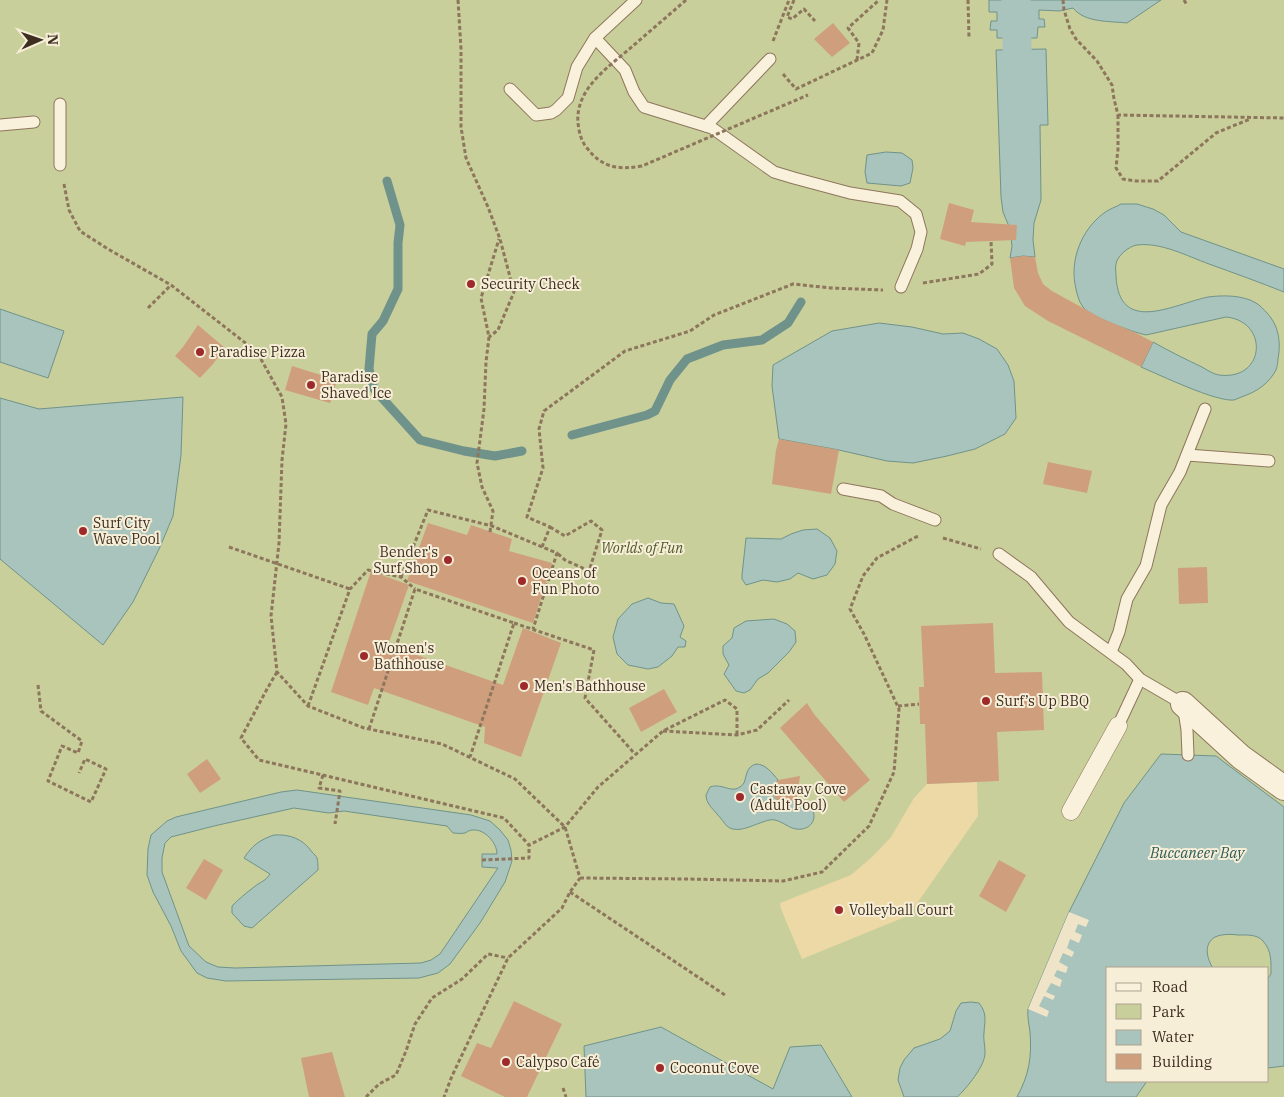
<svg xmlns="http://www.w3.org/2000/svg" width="1284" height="1097" viewBox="0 0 1284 1097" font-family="'IBM Plex Serif',serif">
  <rect width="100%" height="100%" fill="#f0e4c8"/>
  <path fill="#c9cf9b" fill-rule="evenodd" d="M0,0H1284V1097H0ZM1108,968H1268V1081H1108Z"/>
  <path fill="#ecd9a5" d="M977,782L978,816L918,902L905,917L802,959L781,909L780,903L851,875L872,857L891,837L914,798L927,784Z"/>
  <g fill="#a9c4bc" stroke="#6f938a" fill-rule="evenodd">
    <path d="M989,0H1161L1127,23C1110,21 1085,23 1073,8L1059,11L1039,10V19H1044L1045,27H1038L1037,38H997V30H990L991,21H997V12H989Z"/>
    <path d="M1046,49L1048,125H1040L1041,200L1034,223L1033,240L1035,257L1023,256L1010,258L1012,246L1010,229L1003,212L1001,197L996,50Z"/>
    <path d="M886,152L902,153L912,160L913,168L910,183L901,186L867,183L865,172L867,155Z"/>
    <path d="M1121,204H1137L1153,209L1164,215L1181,232L1284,269V292C1259,282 1234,273 1209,264C1187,256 1161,242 1137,245C1129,246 1117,256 1116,264C1115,268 1116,272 1116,276C1119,336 1174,304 1208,297C1223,295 1243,295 1256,303C1260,305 1264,310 1267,313C1279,326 1281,342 1278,359C1278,362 1277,367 1276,370C1269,383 1258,391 1244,396C1241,397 1237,399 1234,400C1216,402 1160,375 1141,367L1153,342C1169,351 1185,359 1202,367C1207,370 1213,374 1219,375C1266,381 1269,321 1226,317L1146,335C1133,332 1090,317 1083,307C1079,302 1077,294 1076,289C1069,261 1081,230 1104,213C1109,209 1116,207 1121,204Z"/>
    <path d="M0,309L64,331L48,378L0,362Z"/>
    <path d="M879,323L912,327L943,334L963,333L979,339L997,349L1008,365L1014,381L1016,418L1005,434L975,449L947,456L913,463L887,461L839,450L779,439L772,386L773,365L832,331Z"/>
    <path d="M183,397L181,455L173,516L160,547L133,602L103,645L0,559V398L39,409Z"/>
    <path d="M817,529L830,538L837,551L835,564L827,575L813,579L798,573L790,579L777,582L763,580L746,585L742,579V575L746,538L781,539L791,534L803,530Z"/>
    <path d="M648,598L661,603L674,604L684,626L680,637L686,641L685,647H678L672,656L658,667L648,669L628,665L617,654L613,637L618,619L632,604Z"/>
    <path d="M774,619L787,624L795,631L796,642L789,652L768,673L758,679L750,690L744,693L736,691L724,674L729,665L723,654V646L732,638L734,628L746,621Z"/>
    <path d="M1161,754L1216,756L1284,807V1066L1268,1068V978L1271,974C1271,962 1272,951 1263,941C1257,934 1246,935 1238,935C1230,934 1222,934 1215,937C1203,944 1207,959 1213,968H1108V1081H1147L1136,1097H1017C1029,1075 1032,1057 1030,1032C1029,1024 1027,1016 1028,1009L1069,912L1124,803Z"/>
    <path d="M756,764C766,764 773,774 778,780C768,790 773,802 787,803L794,800C800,803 807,801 811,807C819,819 810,831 796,829C789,828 783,822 775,820C771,819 765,821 760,823C751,826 736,834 727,826C724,823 721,818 717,814C712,808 706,803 706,795L710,787C724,782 733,797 744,783C747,775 746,767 756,764Z"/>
    <path d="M297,790L471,815L490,821L500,830L508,840L511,850L512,861L505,882L480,923L450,964L438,973L419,978L226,981L207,978L197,973L181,951L171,926L153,892L147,875L148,849L151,835L167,821L176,817L281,792ZM294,808L329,813L344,811L447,826L453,833C457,833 461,834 465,833C469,831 469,830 473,830C485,829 497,843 497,854H482V867L498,868L440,954L431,960L421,963L235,968L218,967L206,962L189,946L162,872V858L165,843L171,837L214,826Z"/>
    <path d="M274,835C290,834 303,839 312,852C314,854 316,856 317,858C318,861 318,866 318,870L252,928L244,926L232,913V906C239,899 246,893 254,887C260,882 266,881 270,874L244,858C252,846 259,840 274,835Z"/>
    <path d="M971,1002L979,1003C987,1013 985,1020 984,1032C983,1039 985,1045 985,1052C986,1065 966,1089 957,1097H904L898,1080L900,1068L904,1060L914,1048L940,1039L950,1031L956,1011L961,1003Z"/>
    <path d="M661,1027L773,1089L790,1047L821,1045L852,1097H586L584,1046Z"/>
  </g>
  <path fill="#f0e4c8" d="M1069,912L1089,920L1086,927L1078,924L1075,932L1082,935L1079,943L1070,939L1067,948L1074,952L1072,957L1063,953L1059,962L1068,967L1066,973L1057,970L1054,976L1062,980L1060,987L1051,983L1046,992L1055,996L1053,1000L1044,996L1039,1006L1049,1011L1047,1017L1028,1009Z"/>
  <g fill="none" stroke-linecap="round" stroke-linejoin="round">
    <g stroke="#6f938a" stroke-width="9">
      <path d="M387,181L400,225L398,243V289L383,321L372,334L369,369L374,389L420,440L464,451L495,456L522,451"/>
      <path d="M572,435L647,415L655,411L670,380L687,359L723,345L762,340L788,323L801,302"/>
    </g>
    <path stroke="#a9c4bc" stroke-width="29" d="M1016,0L1018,88"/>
  </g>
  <g fill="#cf9f7d">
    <path d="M833,23L850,43L832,57L814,39Z"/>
    <path d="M949,203L974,210L971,222L1017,225L1016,240L966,242L965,246L940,239Z"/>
    <path d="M1023,256L1035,257L1038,273L1043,284L1052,291L1103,319L1134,332L1153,342L1141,367L1048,321L1025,306L1014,288L1010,258Z"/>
    <path d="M198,325L225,348L213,364L200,378L175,356L183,347Z"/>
    <path d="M292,366L337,380L330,403L285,390Z"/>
    <path d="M779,439L839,450L831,494L772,484L776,450Z"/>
    <path d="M1048,462L1092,471L1087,493L1043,484Z"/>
    <path d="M428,523L467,535L471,525L512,539L509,551L552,563L533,623L407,581Z"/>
    <path d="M1207,567L1208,603L1179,604L1178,568Z"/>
    <path d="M371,571L409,585L388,645L503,685L523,628L561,643L521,757L484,743L485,727L374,688L368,705L331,692Z"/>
    <path d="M993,623L995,673L1042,672L1044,730L997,732L999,781L927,784L925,724H920L919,687H924L921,626Z"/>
    <path d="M664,689L677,712L641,732L629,708Z"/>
    <path d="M807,703L814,714L870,780L844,802L780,728Z"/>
    <path d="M207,759L221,779L200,793L187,774Z"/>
    <path d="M800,776L797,796L794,800L787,804L778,801L775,798L773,794V790L775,783L778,780Z"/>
    <path d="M204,859L223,870L206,900L186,888Z"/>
    <path d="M999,860L1026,875L1006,912L979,896Z"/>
    <path d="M514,1001L562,1024L527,1097H505L461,1076L477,1043L491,1048Z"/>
    <path d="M332,1052L345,1097H309L301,1058Z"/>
  </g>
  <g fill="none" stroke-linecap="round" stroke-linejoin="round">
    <defs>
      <g id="service">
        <path d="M595,38L625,70L634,92L644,107L712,128L774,172L794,178L850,193L900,201L916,214L921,232L917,249L901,287"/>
        <path d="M510,89L536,115L551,113L556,110L568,98L577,67L595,38L636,0"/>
        <path d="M0,125L34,122"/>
        <path d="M706,126L770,59"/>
        <path d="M60,165V104"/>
        <path d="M1187,455L1269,461"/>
        <path d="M843,489L881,496L893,504L935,520"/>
        <path d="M999,554L1031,577L1069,622L1126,664L1140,679L1183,704L1187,730L1188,755"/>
        <path d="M1111,652L1119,632L1127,599L1146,566L1161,505L1180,472L1205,409"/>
        <path d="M1118,726L1140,679"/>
      </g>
      <path id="pedestrian" d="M1071,811L1118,726"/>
      <path id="minor" d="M1183,704L1241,757L1284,788"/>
    </defs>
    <use href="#service" stroke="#8d765c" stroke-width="13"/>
    <use href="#pedestrian" stroke="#8d765c" stroke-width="19"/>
    <use href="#minor" stroke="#8d765c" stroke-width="26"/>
    <g stroke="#8d765c" stroke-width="3" stroke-dasharray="4 2.5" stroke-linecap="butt">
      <path d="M458,0L461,49V127L466,158L488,207L500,239L514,292L498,330L489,337"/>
      <path d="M794,0L787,17L792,19L804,9L815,21"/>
      <path d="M968,0L969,38"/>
      <path d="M1063,0L1064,10L1070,29L1076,39L1097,61L1112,85L1114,99L1118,115L1284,118"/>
      <path d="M1184,0L1187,5"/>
      <path d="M773,41L789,0"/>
      <path d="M857,60L859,43L848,28L879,0"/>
      <path d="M783,74L796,89L872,53L883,30L887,0"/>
      <path d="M1118,115V149L1116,168L1123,179L1136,181H1158L1216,133L1250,119"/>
      <path d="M64,184L69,210L80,231L108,249L171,285L257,352L282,397L286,424L282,460L279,543L271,616L277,672L308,706L364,728L442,744L515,779L565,827L580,878L570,892L562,908L508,958L452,1076L444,1097"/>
      <path d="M923,283L979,274L992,264L991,241"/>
      <path d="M148,308L171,285"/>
      <path d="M550,527L565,536L591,521L602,530L589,571L565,560L557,553"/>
      <path d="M490,532L493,511L482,487L477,463L484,409L486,362L489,337L481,298L499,239"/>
      <path d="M943,538L981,549"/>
      <path d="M229,547L350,589"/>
      <path d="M542,547L550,527L527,517L543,468L539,429L544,411L625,351L690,331L714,315L793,284L831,288L883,290"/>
      <path d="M401,577L428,510L492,526L557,553L533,629"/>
      <path d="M514,623L594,650L585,698L635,754"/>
      <path d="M277,672L267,689L241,738L259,760L504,818L529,845L565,827L598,787L663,731L725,700L737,709V735"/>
      <path d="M38,685L41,711L82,741L78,753L62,746L48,781L91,802L106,769L85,759L79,773"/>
      <path d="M308,706L350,589L368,570L401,577L415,589"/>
      <path d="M898,706L919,704"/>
      <path d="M369,729L415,589L514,623L470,757"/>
      <path d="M663,731L737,735L757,730L789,700"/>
      <path d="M323,775L319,788L340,791L335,824"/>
      <path d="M482,860L529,858V845"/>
      <path d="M580,878L687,879L783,881L822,872L869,826L894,772L899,709L864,634L850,609L863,576L877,558L916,537L920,536"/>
      <path d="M570,892L725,995"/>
      <path d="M563,1088L566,1097"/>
      <path d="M366,1097L379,1084L396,1075L406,1051L415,1024L432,998L462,979L488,954L508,958"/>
    </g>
    <use href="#service" stroke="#faf1dc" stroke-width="11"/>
    <use href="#pedestrian" stroke="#faf1dc" stroke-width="18"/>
    <use href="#minor" stroke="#faf1dc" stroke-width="24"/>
    <path stroke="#8d765c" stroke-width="3" stroke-dasharray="4 2.5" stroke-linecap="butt" d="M686,0C669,15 651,30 634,45C610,66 575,88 578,123C579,132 581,141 587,148C602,168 619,170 642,166L808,95"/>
  </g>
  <g fill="#9e2a2b" stroke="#f7eed8" stroke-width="2">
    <circle cx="471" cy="284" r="5"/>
    <circle cx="200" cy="352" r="5"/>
    <circle cx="311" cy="385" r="5"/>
    <circle cx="83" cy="531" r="5"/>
    <circle cx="448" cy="560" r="5"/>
    <circle cx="522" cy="581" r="5"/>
    <circle cx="364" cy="656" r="5"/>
    <circle cx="524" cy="686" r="5"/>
    <circle cx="986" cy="701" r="5"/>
    <circle cx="740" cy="797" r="5"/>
    <circle cx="839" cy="910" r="5"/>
    <circle cx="506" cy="1062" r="5"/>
    <circle cx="660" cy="1068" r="5"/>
  </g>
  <g text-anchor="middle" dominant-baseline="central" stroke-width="4" stroke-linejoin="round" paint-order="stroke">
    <g font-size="14" fill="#3d2e20" stroke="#f7eed8" text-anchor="start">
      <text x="481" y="284">Security Check</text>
      <text x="210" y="352">Paradise Pizza</text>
      <text x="321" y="377">Paradise<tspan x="321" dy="16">Shaved Ice</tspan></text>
      <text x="93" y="523">Surf City<tspan x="93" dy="16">Wave Pool</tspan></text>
      <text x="438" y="552" text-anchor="end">Bender's<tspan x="438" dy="16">Surf Shop</tspan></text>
      <text x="532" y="573">Oceans of<tspan x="532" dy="16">Fun Photo</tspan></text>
      <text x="374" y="648">Women's<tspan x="374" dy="16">Bathhouse</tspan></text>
      <text x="534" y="686">Men's Bathhouse</text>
      <text x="996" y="701">Surf’s Up BBQ</text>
      <text x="750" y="789">Castaway Cove<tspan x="750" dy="16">(Adult Pool)</tspan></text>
      <text x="849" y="910">Volleyball Court</text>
      <text x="516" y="1062">Calypso Café</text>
      <text x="670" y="1068">Coconut Cove</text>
    </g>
    <g font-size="14" font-style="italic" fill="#4d5a26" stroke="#f7eed8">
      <text x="642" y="548">Worlds of Fun</text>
    </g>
    <g font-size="15" font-style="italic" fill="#2f5d5a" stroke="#f7eed8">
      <text x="1197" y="852">Buccaneer Bay</text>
    </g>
  </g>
  <rect x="1106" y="967" width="162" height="115" fill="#f7eed8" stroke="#ada18e"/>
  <rect x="1116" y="983" width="25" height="8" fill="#faf1dc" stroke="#ada18e"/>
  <text x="1152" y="992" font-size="15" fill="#3d2e20">Road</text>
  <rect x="1116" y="1004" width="25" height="15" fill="#c9cf9b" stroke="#ada18e"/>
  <text x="1152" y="1017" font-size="15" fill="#3d2e20">Park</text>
  <rect x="1116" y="1030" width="25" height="15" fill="#a9c4bc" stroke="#ada18e"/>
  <text x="1152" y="1042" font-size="15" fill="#3d2e20">Water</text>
  <rect x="1116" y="1054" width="25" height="15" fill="#cf9f7d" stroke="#ada18e"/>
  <text x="1152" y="1067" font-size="15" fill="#3d2e20">Building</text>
  <g transform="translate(40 40) rotate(88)" stroke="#f7eed8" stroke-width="4" paint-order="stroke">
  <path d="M0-4L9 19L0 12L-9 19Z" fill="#3d2e20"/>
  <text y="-8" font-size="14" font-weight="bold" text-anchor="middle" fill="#3d2e20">N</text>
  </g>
</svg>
